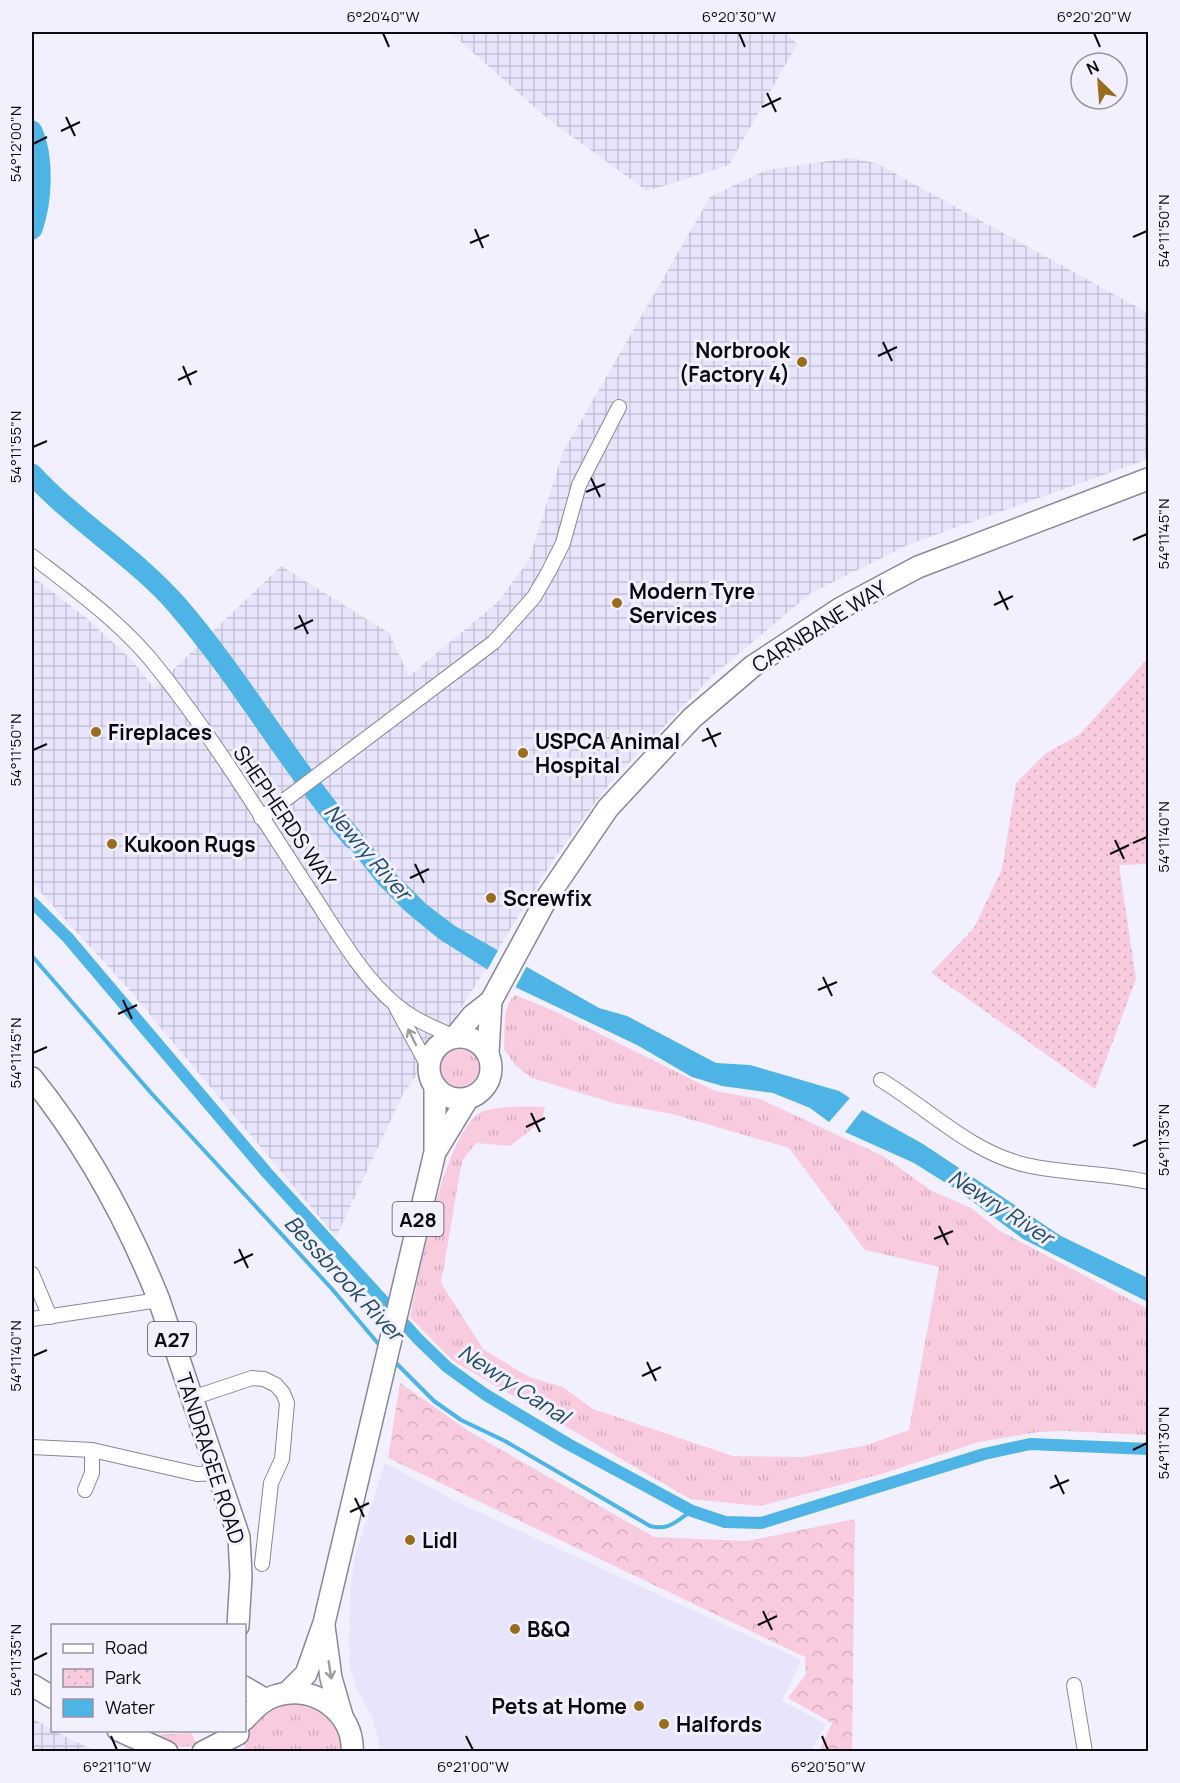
<svg xmlns="http://www.w3.org/2000/svg" width="1180" height="1783" viewBox="0 0 1180 1783" font-family="Manrope,sans-serif">
  <defs>
    <pattern id="industrial-grid" width="8" height="8" patternUnits="userSpaceOnUse" patternTransform="scale(1.5)"><rect width="8" height="8" fill="#e7e4fc"/><path d="M0 4h8M4 0v8" fill="none" stroke="#c5c2d7"/></pattern>
    <pattern id="grass-tufts" width="24" height="20" patternUnits="userSpaceOnUse" patternTransform="scale(1.5)"><rect width="24" height="20" fill="#f9cbdf"/><path d="M3 7l-1-3M5 7V3M7 7l1-3M15 17l-1-3M17 17v-4M19 17l1-3" fill="none" stroke="#d4adbe"/></pattern>
    <pattern id="forest-crowns" width="20" height="18" patternUnits="userSpaceOnUse" patternTransform="scale(1.5)"><rect width="20" height="18" fill="#f9cbdf"/><path d="M2 6a3 3 0 1 1 6 0M12 15a3 3 0 1 1 6 0" fill="none" stroke="#d4adbe"/></pattern>
    <pattern id="park-dots" width="8" height="8" patternUnits="userSpaceOnUse" patternTransform="scale(1.5)"><rect width="8" height="8" fill="#f9cbdf"/><path d="M2 2h.1M6 6h.1" fill="none" stroke="#d4adbe" stroke-width="1.8" stroke-linecap="round"/></pattern>
  </defs>
  <rect width="100%" height="100%" fill="#f2f0fe"/>
  <path fill="#e7e4fc" d="M385,1463L459,1503L801,1660L782,1701L826,1724L811,1751H379V1741L371,1714L356,1688L350,1666L349,1640L351,1584L355,1556Z"/>
  <g fill="url(#industrial-grid)">
    <path d="M450,32H786L797,44L729,165L647,191L549,120Z"/>
    <path d="M850,158L876,163L1148,313V459L910,544L811,593L712,676L610,783L556,856L458,1013L402,1096L336,1237L125,985L32,883V576L85,617L131,659L154,688L281,566L389,633L409,676L497,603L529,560L563,452L710,197L766,170Z"/>
    <path d="M32,1718L52,1730L95,1751H32Z"/>
  </g>
  <g fill="url(#grass-tufts)">
    <path d="M515,995L552,1010L715,1091L760,1099L883,1156L932,1191L971,1208L1000,1231L1148,1309V1435L1065,1431L1038,1432L979,1442L881,1474L760,1506L690,1499L453,1361L410,1317C420,1270 442,1144 477,1115C489,1105 530,1106 545,1107L542,1121L510,1146L476,1143L462,1161L441,1283L483,1349L529,1377L563,1387L593,1409L733,1456L803,1457L867,1445L909,1430L939,1267L865,1250L789,1148L672,1114L613,1103L532,1078L515,1065L504,1049L505,1015L509,1002Z"/>
    <circle cx="458" cy="1067" r="22"/>
    <path d="M307,1702C329,1713 339,1727 342,1751L244,1752C245,1732 255,1715 273,1705C281,1701 297,1703 307,1702Z"/>
    <path d="M191,1733L197,1745C179,1750 166,1744 150,1735Z"/>
  </g>
  <path fill="url(#forest-crowns)" d="M400,1383L470,1432L654,1537L747,1541L855,1519L852,1751H819L832,1723L788,1698L806,1674L805,1657L388,1458Z"/>
  <path fill="url(#park-dots)" d="M1148,658V864L1119,865L1136,979L1095,1089L931,973L974,928L1002,869L1016,783L1045,754L1080,734Z"/>
  <g fill="#4db4e5">
    <path d="M341,812L398,876L426,904L455,926L599,1008L627,1016L716,1063L750,1065L839,1091L850,1098L829,1122L810,1108L773,1093L722,1086L692,1077L637,1045L515,987L439,939L405,911L378,884L331,824Z"/>
    <path d="M862,1110L923,1144L1061,1236L1148,1278V1302L1023,1239L957,1190L914,1163L845,1132Z"/>
  </g>
  <path fill="#f2f0fe" d="M500,947L529,962L514,990L486,972Z"/>
  <g fill="none" stroke-linecap="round" stroke-linejoin="round">
    <g stroke="#4db4e5" stroke-width="4">
      <path d="M32,956L152,1094L332,1289L381,1347"/>
      <path d="M394,1361L434,1401L461,1420L505,1441L650,1526C670,1531 675,1521 692,1511"/>
    </g>
    <path stroke="#4db4e5" stroke-width="12" d="M32,902L68,938L267,1173L418,1339L447,1367L486,1395L568,1444L692,1511L725,1522L761,1523L984,1454L1030,1444L1148,1449"/>
    <g stroke="#4db4e5" stroke-width="21">
      <path d="M32,131C44,158 42,201 32,229"/>
      <path d="M32,474C76,522 134,556 177,605C241,679 289,765 353,839"/>
    </g>
    <defs>
      <g id="minor">
        <path d="M32,556C77,591 125,625 160,671C214,739 260,815 308,888C333,925 361,976 395,1004C412,1019 434,1028 455,1037"/>
        <path d="M261,818L494,642L534,597L549,571L563,543L579,485L619,407"/>
        <path d="M396,1007L429,1068"/>
        <path d="M881,1080C929,1109 970,1152 1026,1165C1066,1174 1108,1173 1148,1182"/>
        <path d="M32,1274L50,1317"/>
        <path d="M32,1319L159,1300"/>
        <path d="M192,1398L252,1378L264,1379L276,1385L283,1393L287,1403L282,1459L271,1483L262,1564"/>
        <path d="M32,1447L92,1450L197,1474L218,1473"/>
        <path d="M85,1490L92,1473V1450"/>
        <path d="M1074,1685L1085,1752"/>
      </g>
      <g id="highway">
        <path d="M455,1037L472,1016L491,1001L548,896L608,808L692,718L753,666L841,608L918,567L1148,479"/>
        <circle cx="460" cy="1068" r="31"/>
        <path d="M488,1053L491,1001"/>
        <path d="M32,1078C86,1145 127,1220 159,1300L239,1537L241,1576L238,1626"/>
        <path d="M437,1149L468,1098"/>
        <path d="M324,1626L331,1678L342,1716"/>
        <path d="M32,1685L52,1697"/>
        <path d="M244,1687L266,1700"/>
        <path d="M288,1692L306,1674L324,1623L435,1152V1086"/>
        <path d="M244,1720C254,1709 263,1699 278,1695C314,1684 355,1713 352,1752"/>
        <path d="M118,1730L167,1752"/>
        <path d="M203,1752L238,1734"/>
      </g>
    </defs>
    <use href="#minor" stroke="#898796" stroke-width="16"/>
    <use href="#highway" stroke="#898796" stroke-width="24"/>
    <use href="#minor" stroke="#fff" stroke-width="14"/>
    <use href="#highway" stroke="#fff" stroke-width="21"/>
  </g>
  <defs><path id="oneway-shaft" d="M-6 0H5M1.5-3L5.5 0L1.5 3" fill="none" stroke-width="1.6" stroke-linecap="round" stroke-linejoin="round" transform="scale(1.5)"/></defs>
  <g stroke="#9d9d9f">
    <use href="#oneway-shaft" transform="translate(412 1037) rotate(-116)"/>
    <use href="#oneway-shaft" transform="translate(330 1670) rotate(81)"/>
  </g>
  <path fill="none" stroke="#0b0a10" stroke-width="2" d="M383,33L389,47M739,33L745,47M1094,33L1100,47M767,93L776,112M762,107L781,98M66,117L75,136M61,131L80,122M33,144L47,137M475,229L483,248M1133,237L1147,231M470,243L489,235M883,342L892,361M878,356L897,347M183,366L191,385M178,380L197,371M33,447L47,441M591,478L600,497M586,492L605,484M1133,540L1147,534M999,591L1008,610M994,605L1013,596M299,615L308,634M294,629L313,620M707,728L716,747M702,741L721,733M33,750L47,744M1115,840L1124,859M1133,843L1147,837M1110,854L1129,845M415,864L424,883M410,878L429,869M823,977L832,996M818,990L837,982M123,1000L132,1019M118,1014L137,1005M33,1053L47,1047M531,1113L540,1132M526,1127L545,1118M1133,1146L1147,1140M939,1226L948,1245M934,1239L953,1231M239,1249L248,1268M234,1263L253,1254M33,1356L47,1350M647,1362L656,1381M642,1376L661,1367M1133,1450L1147,1443M1055,1475L1064,1494M1050,1488L1069,1480M355,1498L364,1517M350,1512L369,1503M763,1611L772,1630M758,1625L777,1616M33,1660L47,1653M111,1736L117,1750M466,1736L473,1750M822,1736L828,1750"/>
  <g fill="#986d1b" stroke="#f2f0fe" stroke-width="2">
    <circle cx="802" cy="362" r="6"/>
    <circle cx="617" cy="603" r="6"/>
    <circle cx="96" cy="732" r="6"/>
    <circle cx="523" cy="753" r="6"/>
    <circle cx="112" cy="844" r="6"/>
    <circle cx="491" cy="898" r="6"/>
    <circle cx="410" cy="1540" r="6"/>
    <circle cx="515" cy="1629" r="6"/>
    <circle cx="639" cy="1706" r="6"/>
    <circle cx="664" cy="1724" r="6"/>
  </g>
  <g text-anchor="middle" dominant-baseline="central" stroke-width="6" stroke-linejoin="round" paint-order="stroke">
    <g fill="#f2f0fe" stroke="#504f57" stroke-width="1.5">
      <rect x="392.5" y="1202" width="51" height="34" rx="4.5"/>
      <rect x="148" y="1322" width="48" height="34" rx="4.5"/>
    </g>
    <g font-size="20" font-weight="bold" fill="#0b0a10">
      <text x="418" y="1219">A28</text>
      <text x="172" y="1339">A27</text>
    </g>
    <g font-size="21" font-weight="bold" fill="#0b0a10" stroke="#f2f0fe" text-anchor="start">
      <text x="790" y="350" text-anchor="end">Norbrook<tspan x="790" dy="24">(Factory 4)</tspan></text>
      <text x="629" y="591">Modern Tyre<tspan x="629" dy="24">Services</tspan></text>
      <text x="108" y="732">Fireplaces</text>
      <text x="535" y="741">USPCA Animal<tspan x="535" dy="24">Hospital</tspan></text>
      <text x="124" y="844">Kukoon Rugs</text>
      <text x="503" y="898">Screwfix</text>
      <text x="422" y="1540">Lidl</text>
      <text x="527" y="1629">B&amp;Q</text>
      <text x="627" y="1706" text-anchor="end">Pets at Home</text>
      <text x="676" y="1724">Halfords</text>
    </g>
    <g font-size="21" fill="#0b0a10" stroke="#f2f0fe">
      <text transform="translate(819 626) rotate(-32)">CARNBANE WAY</text>
      <text transform="translate(285 816) rotate(56)">SHEPHERDS WAY</text>
      <text transform="translate(211 1458) rotate(72)">TANDRAGEE ROAD</text>
    </g>
    <g font-size="22" font-style="italic" fill="#224d62" stroke="#f2f0fe">
      <text transform="translate(368 852) rotate(49)">Newry River</text>
      <text transform="translate(1001 1207) rotate(33)">Newry River</text>
      <text transform="translate(344 1278) rotate(47)">Bessbrook River</text>
      <text transform="translate(514 1384) rotate(33)">Newry Canal</text>
    </g>
  </g>
  <rect width="1180" height="1783" fill="none" stroke="#f2f0fe" stroke-width="66"/>
  <rect x="51" y="1624" width="195" height="108" fill="#f2f0fe" stroke="#96949f" stroke-width="1.5"/>
  <rect x="63" y="1644" width="30" height="9" fill="#ffffff" stroke="#96949f" stroke-width="1.5"/>
  <text x="105" y="1654" font-size="18" fill="#0b0a10">Road</text>
  <rect x="63" y="1669" width="30" height="18" fill="url(#park-dots)" stroke="#96949f" stroke-width="1.5"/>
  <text x="105" y="1684" font-size="18" fill="#0b0a10">Park</text>
  <rect x="63" y="1699" width="30" height="18" fill="#4db4e5" stroke="#96949f" stroke-width="1.5"/>
  <text x="105" y="1714" font-size="18" fill="#0b0a10">Water</text>
  <g transform="translate(1099 81) rotate(335)"><circle r="28" fill="#f2f0fe" stroke="#96949f" stroke-width="1.5"/>
  <path d="M0-4.5L10 22L0 15L-10 22Z" fill="#986d1b"/>
  <text y="-9" font-size="16" font-weight="bold" text-anchor="middle" fill="#0b0a10">N</text>
  </g>
  <rect x="33" y="33" width="1114" height="1717" fill="none" stroke="#0b0a10" stroke-width="2"/>
  <g font-size="15" text-anchor="middle" fill="#0b0a10">
    <text x="383" y="22">6°20'40"W</text>
    <text x="739" y="22">6°20'30"W</text>
    <text x="1094" y="22">6°20'20"W</text>
    <text transform="translate(16 144) rotate(-90)" y="5">54°12'00"N</text>
    <text transform="translate(1164 231) rotate(-90)" y="5">54°11'50"N</text>
    <text transform="translate(16 447) rotate(-90)" y="5">54°11'55"N</text>
    <text transform="translate(1164 534) rotate(-90)" y="5">54°11'45"N</text>
    <text transform="translate(16 750) rotate(-90)" y="5">54°11'50"N</text>
    <text transform="translate(1164 837) rotate(-90)" y="5">54°11'40"N</text>
    <text transform="translate(16 1053) rotate(-90)" y="5">54°11'45"N</text>
    <text transform="translate(1164 1140) rotate(-90)" y="5">54°11'35"N</text>
    <text transform="translate(16 1356) rotate(-90)" y="5">54°11'40"N</text>
    <text transform="translate(1164 1443) rotate(-90)" y="5">54°11'30"N</text>
    <text transform="translate(16 1660) rotate(-90)" y="5">54°11'35"N</text>
    <text x="117" y="1772">6°21'10"W</text>
    <text x="473" y="1772">6°21'00"W</text>
    <text x="828" y="1772">6°20'50"W</text>
  </g>
</svg>
